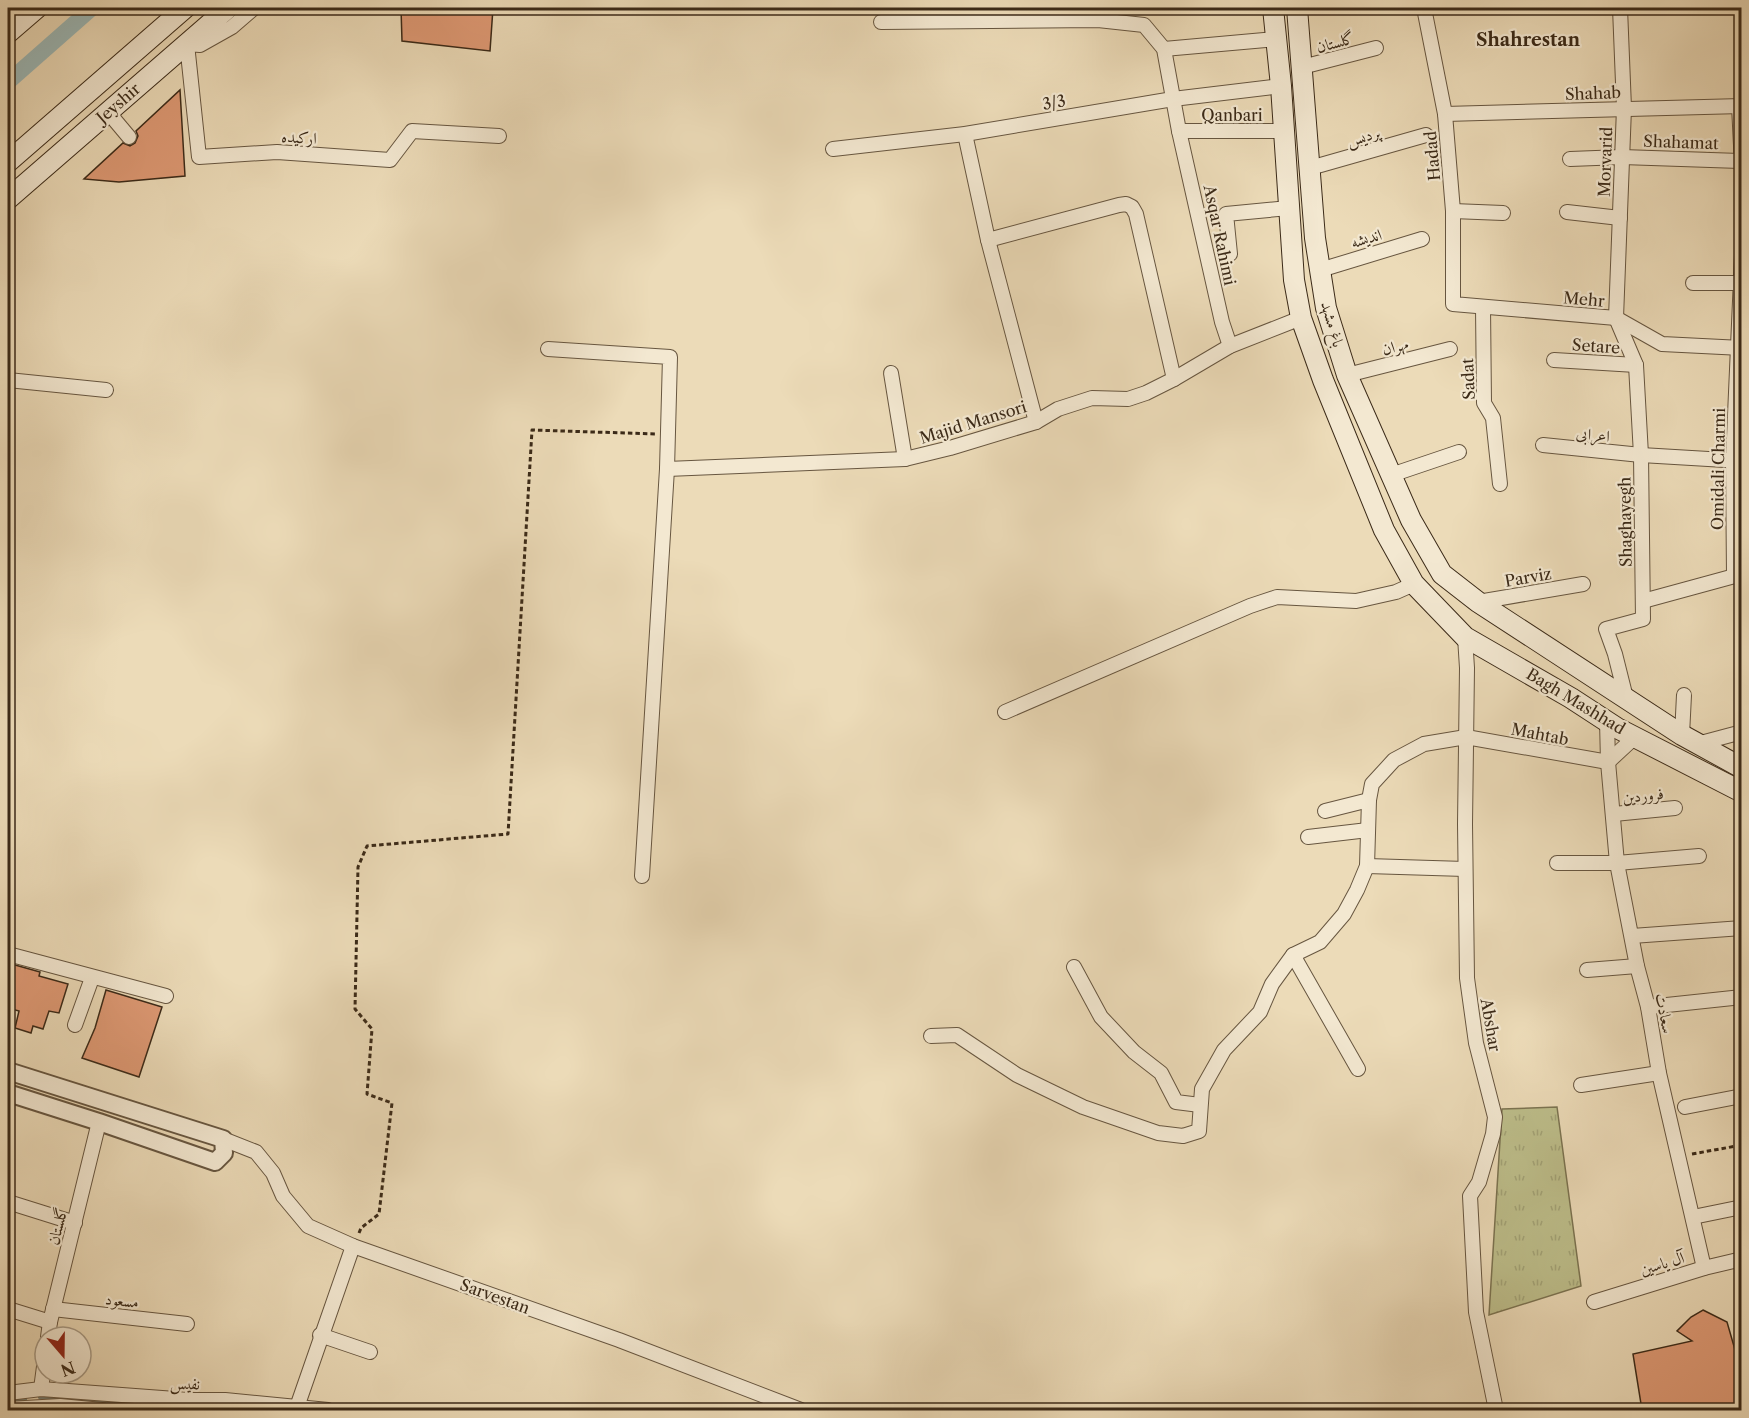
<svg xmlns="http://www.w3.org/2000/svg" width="1749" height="1418" viewBox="0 0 1749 1418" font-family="'Libre Caslon Text',Amiri,serif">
  <defs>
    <pattern id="grass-tufts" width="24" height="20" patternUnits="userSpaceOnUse" patternTransform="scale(1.5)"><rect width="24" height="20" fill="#bdbe8b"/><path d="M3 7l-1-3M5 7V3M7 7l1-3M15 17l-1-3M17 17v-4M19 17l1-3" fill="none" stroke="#a3a377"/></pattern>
  </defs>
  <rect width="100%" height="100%" fill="#ecdbb8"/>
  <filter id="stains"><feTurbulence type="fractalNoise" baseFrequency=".00333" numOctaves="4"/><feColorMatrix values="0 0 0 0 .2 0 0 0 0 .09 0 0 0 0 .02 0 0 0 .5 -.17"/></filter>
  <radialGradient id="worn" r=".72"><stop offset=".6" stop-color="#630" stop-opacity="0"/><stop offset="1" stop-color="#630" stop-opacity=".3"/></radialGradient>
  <path fill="url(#grass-tufts)" stroke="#7c7452" stroke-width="1.5" d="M1557,1107L1581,1286L1489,1315L1502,1109Z"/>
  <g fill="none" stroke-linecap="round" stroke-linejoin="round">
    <g stroke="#758078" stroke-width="4.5">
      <path d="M40,1397L206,1410"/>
      <path d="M8,1402L25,1399"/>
    </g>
    <path stroke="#9cb9b8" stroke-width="16" d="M8,82L92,8"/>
  </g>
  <g fill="#de9974" stroke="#3b2a18" stroke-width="1.5">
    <path d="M401,8H493L490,51L402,41Z"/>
    <path d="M180,90L185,176L119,182L84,179L123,143L130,146L135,143L138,136L136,131Z"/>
    <path d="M8,963L40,972L39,976L68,984L59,1013L49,1011L43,1029L33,1026L31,1033L15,1028L19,1011L8,1008Z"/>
    <path d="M106,990L162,1007L139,1077L82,1058L95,1028Z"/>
    <path d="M1703,1310L1727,1322L1742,1374V1403L1716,1410H1642L1633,1354L1692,1341L1677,1331L1691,1317Z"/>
  </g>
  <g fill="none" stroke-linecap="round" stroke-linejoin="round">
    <defs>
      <g id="minor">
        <path d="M254,8L232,27L200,45L187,44L199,157L277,152L390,160L412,131L499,136"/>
        <path d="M1424,8L1445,114L1453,211V304L1616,318L1662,344L1742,348"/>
        <path d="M1620,8L1624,108L1616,318L1636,365L1641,455L1643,619L1606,629L1615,654L1626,698"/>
        <path d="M881,22L1098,20L1144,25L1164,49L1179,131L1222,322L1230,346"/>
        <path d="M1164,49L1276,39"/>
        <path d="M1302,67L1376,48"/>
        <path d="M1739,106L1742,165"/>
        <path d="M108,112L129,137"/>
        <path d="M1445,114L1742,106"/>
        <path d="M1179,131H1285"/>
        <path d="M965,134L988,240L1036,422"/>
        <path d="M833,149L965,134L1173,99L1281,86"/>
        <path d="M1570,159L1622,157L1740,161"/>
        <path d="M1310,168L1426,135"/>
        <path d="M1453,211L1503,213"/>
        <path d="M1567,212L1620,218"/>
        <path d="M988,240L1119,205L1126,204L1132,207L1136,214L1174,379"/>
        <path d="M1230,254L1226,214L1289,208"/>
        <path d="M1320,270L1422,239"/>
        <path d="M1693,283H1740"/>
        <path d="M1483,307L1484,403L1493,418L1500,484"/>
        <path d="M548,349L670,357L667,469L642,876"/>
        <path d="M1554,360L1636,365"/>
        <path d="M891,373L905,459"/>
        <path d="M1347,375L1450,349"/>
        <path d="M8,380L106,390"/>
        <path d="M1543,445L1641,455L1742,461"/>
        <path d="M667,469L905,459L950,448L1036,422L1058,409L1092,398L1128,399L1146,393L1174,379L1230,346L1301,318"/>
        <path d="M1391,475L1459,452"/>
        <path d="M1734,576L1733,461L1742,255"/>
        <path d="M1643,601L1742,574"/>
        <path d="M1478,602L1583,584"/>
        <path d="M1465,637L1467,668L1465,824L1467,978L1476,1043L1495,1117L1493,1134L1479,1182L1470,1196L1476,1312L1496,1410"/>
        <path d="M1005,712L1250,606L1277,597L1356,601L1396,592L1414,584"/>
        <path d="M1607,721L1608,762L1617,863L1637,966L1648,1007L1659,1073L1704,1268"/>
        <path d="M1682,735L1684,695"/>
        <path d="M1697,744L1742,732"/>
        <path d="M1608,762L1636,736"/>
        <path d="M1325,811L1369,800"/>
        <path d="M1614,814L1675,808"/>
        <path d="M1308,837L1368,830"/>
        <path d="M1557,863H1617L1699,856"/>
        <path d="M1367,866L1465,869"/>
        <path d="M1632,936L1742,928"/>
        <path d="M8,954L166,996"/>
        <path d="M1293,955L1358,1069"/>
        <path d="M1074,967L1101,1017L1134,1052L1161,1073L1176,1102L1200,1105"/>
        <path d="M1587,970L1637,966"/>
        <path d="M1648,1007L1742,997"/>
        <path d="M75,1025L92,978"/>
        <path d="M931,1036L957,1035L1017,1075L1083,1107L1158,1133L1183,1136L1199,1131L1202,1089L1224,1050L1260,1012L1272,984L1293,955L1320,942L1344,914L1357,890L1367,866L1369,800L1372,784L1394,760L1424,744L1466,737L1608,762"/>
        <path d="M1581,1085L1659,1073"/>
        <path d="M1685,1107L1742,1096"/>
        <path d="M223,1139L256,1152L273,1173L283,1196L308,1226L353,1246L619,1340L801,1410"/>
        <path d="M8,1202L75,1223"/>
        <path d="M1693,1217L1742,1207"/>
        <path d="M1594,1302L1704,1268L1742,1259"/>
        <path d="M8,1309L50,1322"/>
        <path d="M53,1309L187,1324"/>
        <path d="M320,1335L370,1352"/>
        <path d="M48,1337L50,1322L99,1122"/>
        <path d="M41,1389L45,1359"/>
        <path d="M8,1393L41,1389L189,1400H225L328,1410"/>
        <path d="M297,1407L353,1246"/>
        <path d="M8,1409L60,1406L102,1410"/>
      </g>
      <path id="tertiary" d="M8,1071L223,1139L224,1153L215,1162L99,1122L8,1093"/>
      <g id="secondary">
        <path d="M1273,8L1281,86L1294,280L1301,318L1323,380L1384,530L1414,584L1465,637L1571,698L1617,728L1742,792"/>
        <path d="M1297,8L1315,238L1326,308L1347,375L1411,520L1442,574L1478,602L1682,735L1742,768"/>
        <path d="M8,33L37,8"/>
        <path d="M8,162L185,8"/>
        <path d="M8,199L228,8"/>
      </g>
    </defs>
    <use href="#minor" stroke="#675640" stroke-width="16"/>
    <use href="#tertiary" stroke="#675640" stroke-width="20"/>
    <use href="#secondary" stroke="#3b2a18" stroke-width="22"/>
    <g stroke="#3b2a18" stroke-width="3" stroke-dasharray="4.5 3" stroke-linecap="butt">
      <path d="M1692,1154L1742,1145"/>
      <path d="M359,1233L361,1228L379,1214L392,1103L367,1094L372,1029L355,1009L358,867L367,846L508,834L532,430L656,434"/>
    </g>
    <use href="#minor" stroke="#f3e8d1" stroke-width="14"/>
    <use href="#tertiary" stroke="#f3e8d1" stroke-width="16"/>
    <use href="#secondary" stroke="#f3e8d1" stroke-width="20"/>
  </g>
  <g text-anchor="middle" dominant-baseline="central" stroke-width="4.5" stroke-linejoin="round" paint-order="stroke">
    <g font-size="16" fill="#3b2a18" stroke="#f3e8d1">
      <text transform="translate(1335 42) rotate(-15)">گلستان</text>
      <text transform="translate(1593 93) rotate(-2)">Shahab</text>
      <text transform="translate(1054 102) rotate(-10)">3/3</text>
      <text transform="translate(118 103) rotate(-41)">Jeyshir</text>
      <text x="1232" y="115">Qanbari</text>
      <text transform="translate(1363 136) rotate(-16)">پردیس</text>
      <text transform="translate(299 137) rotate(3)">ارکیده</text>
      <text transform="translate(1681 142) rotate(2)">Shahamat</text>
      <text transform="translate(1432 156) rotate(-95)">Hadad</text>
      <text transform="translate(1605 162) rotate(-88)">Morvarid</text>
      <text transform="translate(1220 235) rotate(78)">Asqar Rahimi</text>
      <text transform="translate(1366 238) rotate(-17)">اندیشه</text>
      <text transform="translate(1584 299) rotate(5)">Mehr</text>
      <text transform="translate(1333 324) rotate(74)">باغ مشهد</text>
      <text transform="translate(1395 346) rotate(-14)">مهران</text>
      <text transform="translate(1596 346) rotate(4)">Setare</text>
      <text transform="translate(1468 379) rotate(-93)">Sadat</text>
      <text transform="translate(973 422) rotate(-17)">Majid Mansori</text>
      <text transform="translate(1593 434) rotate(6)">اعرابی</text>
      <text transform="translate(1718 469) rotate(-89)">Omidali Charmi</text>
      <text transform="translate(1625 522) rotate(-91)">Shaghayegh</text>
      <text transform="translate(1528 577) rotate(-10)">Parviz</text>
      <text transform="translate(1576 701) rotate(31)">Bagh Mashhad</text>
      <text transform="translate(1540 734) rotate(11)">Mahtab</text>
      <text transform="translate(1643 795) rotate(-6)">فروردین</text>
      <text transform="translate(1665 1013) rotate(79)">سعادت</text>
      <text transform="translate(1491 1025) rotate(80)">Abshar</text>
      <text transform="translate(57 1226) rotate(-76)">گلستان</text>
      <text transform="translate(1662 1263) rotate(-17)">آل یاسین</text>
      <text transform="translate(495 1296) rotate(20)">Sarvestan</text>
      <text transform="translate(122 1300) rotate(6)">مسعود</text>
      <text transform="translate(185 1383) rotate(2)">نفیس</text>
    </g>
    <g font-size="18" font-weight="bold" fill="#3b2a18" stroke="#f3e8d1">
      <text x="1528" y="40">Shahrestan</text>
    </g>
  </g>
  <rect width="1749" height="1418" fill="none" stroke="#ecdbb8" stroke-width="30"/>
  <rect x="9" y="9" width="1731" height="1400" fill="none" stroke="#3b2a18" stroke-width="3"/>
  <rect x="15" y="15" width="1719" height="1388" fill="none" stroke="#3b2a18" stroke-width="1.5"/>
  <g transform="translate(63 1355) rotate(160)"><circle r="28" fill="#f3e8d1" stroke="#a99c87" stroke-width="1.5"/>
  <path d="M0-4.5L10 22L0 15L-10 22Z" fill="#8f2418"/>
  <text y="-9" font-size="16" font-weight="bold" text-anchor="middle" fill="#3b2a18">N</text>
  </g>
  <rect width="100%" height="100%" filter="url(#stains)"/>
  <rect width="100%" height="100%" fill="url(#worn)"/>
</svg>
